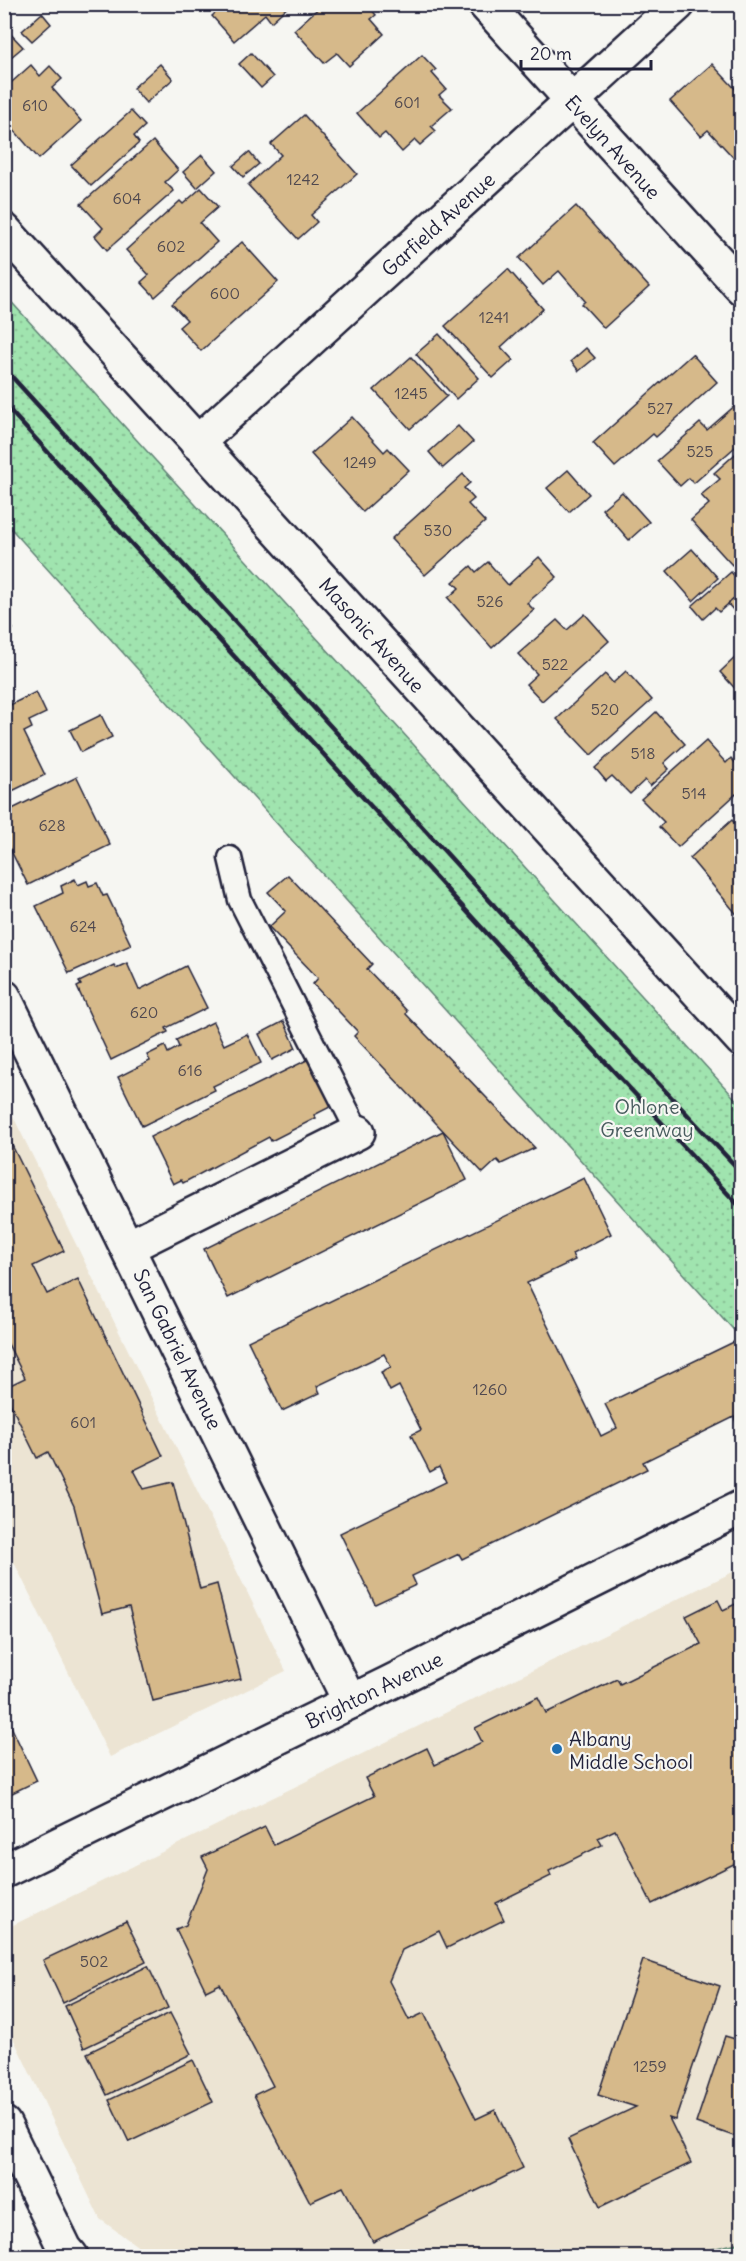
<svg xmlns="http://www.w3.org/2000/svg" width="746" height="2261" viewBox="0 0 746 2261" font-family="Delius,sans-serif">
  <defs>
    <pattern id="grass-dots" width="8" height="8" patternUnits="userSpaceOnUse" patternTransform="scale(1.5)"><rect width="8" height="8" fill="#a0e4af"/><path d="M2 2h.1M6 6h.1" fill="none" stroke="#8ac397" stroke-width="1.8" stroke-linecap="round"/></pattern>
  </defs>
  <rect width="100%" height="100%" fill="#f6f6f2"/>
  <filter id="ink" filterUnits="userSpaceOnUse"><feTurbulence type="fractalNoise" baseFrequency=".0167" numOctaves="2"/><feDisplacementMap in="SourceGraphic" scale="12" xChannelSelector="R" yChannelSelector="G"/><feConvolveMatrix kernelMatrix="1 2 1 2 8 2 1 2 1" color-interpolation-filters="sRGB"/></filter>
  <g filter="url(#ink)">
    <g fill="#ece4d3">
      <path d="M4,1098L286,1671L110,1757L5,1544Z"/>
      <path d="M741,1568V2242L684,2256H145L140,2248L100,2219L5,2021V1929Z"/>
    </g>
    <path fill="url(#grass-dots)" stroke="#618375" stroke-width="1.5" d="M5,295L741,1105V1338L5,522Z"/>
    <path fill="#a0e4af" stroke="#618375" stroke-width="1.5" d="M741,2242V2256H684Z"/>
    <g fill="#d6b98a" stroke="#22223b" stroke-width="1.5">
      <path d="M225,4H291L271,22L265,14L234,41L212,16Z"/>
      <path d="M323,4H367L376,15L371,19L384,34L349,66L337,53L324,63L294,30Z"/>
      <path d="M42,13L51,24L32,41L22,31Z"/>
      <path d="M4,27L23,47L4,63Z"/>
      <path d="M251,53L273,77L261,88L239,64Z"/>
      <path d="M422,55L436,70L432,73L446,89L439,95L452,108L431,126L436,131L420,145L415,140L402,152L385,133L379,138L357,113Z"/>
      <path d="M160,64L173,79L146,103L133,88Z"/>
      <path d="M712,64L742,96V167L708,130L701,136L670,101Z"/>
      <path d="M31,65L40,76L50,66L62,79L52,88L81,121L39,159L14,130L11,133L4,125V89Z"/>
      <path d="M131,111L145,126L134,136L139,143L91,186L71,165Z"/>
      <path d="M304,115L357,174L311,215L317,222L298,239L248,185L281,155L271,144Z"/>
      <path d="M153,141L178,170L165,182L174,191L107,250L95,236L103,228L81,204Z"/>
      <path d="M249,152L259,164L243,177L233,166Z"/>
      <path d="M202,155L216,171L197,188L183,172Z"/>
      <path d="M201,188L218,207L200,223L217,242L155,297L141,282L149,275L126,250L180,201L183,204Z"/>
      <path d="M576,206L649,287L604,328L582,304L585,301L559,271L543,285L519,258Z"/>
      <path d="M242,242L278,282L201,351L179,327L187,320L172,304Z"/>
      <path d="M508,269L543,309L501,347L513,360L493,378L445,326Z"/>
      <path d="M439,334L479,378L456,399L416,354Z"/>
      <path d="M586,348L595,358L579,371L571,361Z"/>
      <path d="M692,354L717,382L656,437L653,434L615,467L593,443Z"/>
      <path d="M411,357L447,396L410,429L374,390Z"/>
      <path d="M737,404L742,409V441L694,483L689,478L680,486L657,461L700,423L707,430Z"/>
      <path d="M352,417L384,452L388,448L409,470L363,512L311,454Z"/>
      <path d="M458,426L473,442L443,468L429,452Z"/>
      <path d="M742,448V556L732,565L691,520L709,504L701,495L720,479L714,473Z"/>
      <path d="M568,470L589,494L569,512L547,488Z"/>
      <path d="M463,474L470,483L464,488L474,499L468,504L485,522L425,575L391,539Z"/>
      <path d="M622,492L649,522L629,540L602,509Z"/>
      <path d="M692,549L718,578L693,601L667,571Z"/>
      <path d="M539,557L557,577L527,603L534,610L492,648L448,598L459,588L453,582L471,566L476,572L488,562L508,585Z"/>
      <path d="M731,572L742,584V592L719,612L715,608L703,619L692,606Z"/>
      <path d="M742,592V620L728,604Z"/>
      <path d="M4,613L13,629L4,633Z"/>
      <path d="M585,614L609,641L542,701L526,684L537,674L518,654L557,620L567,630Z"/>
      <path d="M739,654L742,657V692L740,694L720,672Z"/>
      <path d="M626,671L652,700L591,755L557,719L605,674L613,683Z"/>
      <path d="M36,692L46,713L29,721L32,728L24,732L45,775L4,795V708Z"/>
      <path d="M656,712L685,744L664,763L669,769L650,786L645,780L630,794L612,776L606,781L595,768Z"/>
      <path d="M101,715L112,737L81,752L70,730Z"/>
      <path d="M706,741L726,763L731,758L742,770V793L738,796L736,794L678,847L659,827L664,822L641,799Z"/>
      <path d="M77,777L110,845L28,885L4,837V813Z"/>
      <path d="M732,820L742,831V915L739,917L690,858Z"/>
      <path d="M288,875L372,964L367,969L407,1011L406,1014L535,1148L501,1164L497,1160L483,1173L354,1036L358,1032L313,984L318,978L269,927L286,911L268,892Z"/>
      <path d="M75,879L78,885L87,881L89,886L97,883L103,896L107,895L131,945L69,973L36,906L63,893L61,886Z"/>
      <path d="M127,963L139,990L186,966L207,1008L166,1028L168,1032L111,1060L77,987L81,985L79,982L114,965L116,968Z"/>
      <path d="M284,1021L296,1048L272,1060L259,1034Z"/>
      <path d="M213,1022L224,1045L247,1034L261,1063L213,1086L215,1090L142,1126L118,1077L150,1061L147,1055L165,1046L168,1053L179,1047L176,1040Z"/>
      <path d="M311,1058L334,1105L314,1115L316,1118L271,1141L269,1137L183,1183L181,1180L173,1184L150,1137Z"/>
      <path d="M4,1129L64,1251L33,1266L47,1294L78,1279L163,1456L134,1470L144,1489L173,1482L200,1589L217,1584L241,1679L153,1701L129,1607L102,1614L74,1506L48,1452L37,1458L4,1391V1388L25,1378L4,1336Z"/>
      <path d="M443,1131L467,1180L228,1298L204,1249Z"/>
      <path d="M584,1178L611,1234L572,1254L575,1260L527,1283L601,1436L617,1428L605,1404L742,1338V1423L737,1425L734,1417L643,1462L647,1469L462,1559L459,1554L412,1576L416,1585L375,1604L340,1533L446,1482L439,1467L430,1472L411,1435L421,1430L399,1386L390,1391L381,1372L391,1367L384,1354L317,1386L320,1393L282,1411L248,1341Z"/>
      <path d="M718,1600L723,1610L742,1601V1860L652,1904L615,1830L598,1838L602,1845L549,1871L551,1876L496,1903L504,1920L447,1948L439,1931L402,1950L389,1981L409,2020L424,2013L476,2119L495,2110L523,2168L373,2242L343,2187L310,2202L254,2095L273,2086L220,1984L206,1991L176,1929L186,1925L208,1869L202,1857L265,1827L274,1845L374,1796L365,1778L427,1748L435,1765L482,1742L475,1728L538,1697L546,1713L617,1679L620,1684L701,1644L686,1616Z"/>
      <path d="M8,1720L37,1781L4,1797V1722Z"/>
      <path d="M126,1921L146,1962L63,2003L43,1960Z"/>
      <path d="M643,1960L720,1986L675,2120L669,2118L691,2163L600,2207L568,2139L636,2107L598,2095Z"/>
      <path d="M148,1966L168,2008L84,2048L65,2006Z"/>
      <path d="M170,2013L191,2054L107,2095L87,2053Z"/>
      <path d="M725,2036L742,2041V2139L696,2123Z"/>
      <path d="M193,2060L213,2102L129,2142L109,2100Z"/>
    </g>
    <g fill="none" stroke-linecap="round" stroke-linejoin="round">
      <defs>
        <path id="lane" d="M230,858L240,900L358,1132"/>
        <g id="street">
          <path d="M485,4L742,288"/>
          <path d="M197,443L678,4"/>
          <path d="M4,997L350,1702"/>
          <path d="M128,1247L358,1132"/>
          <path d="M4,2124L65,2249L71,2256"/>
        </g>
        <g id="secondary">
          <path d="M4,230L742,1040"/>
          <path d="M4,1871L387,1684L742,1507"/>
        </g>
      </defs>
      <use href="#lane" stroke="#22223b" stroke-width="27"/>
      <use href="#street" stroke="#22223b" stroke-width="38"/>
      <use href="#secondary" stroke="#22223b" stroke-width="38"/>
      <use href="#lane" stroke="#f6f6f2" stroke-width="22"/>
      <use href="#street" stroke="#f6f6f2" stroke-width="33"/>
      <use href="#secondary" stroke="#f6f6f2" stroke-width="33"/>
      <g stroke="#22223b" stroke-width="4.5">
        <path d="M4,368L573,992L742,1173"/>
        <path d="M4,404L555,1008L742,1209"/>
      </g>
    </g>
  </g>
  <circle fill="#1f6fb2" stroke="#f6f6f2" stroke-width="2" cx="557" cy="1749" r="6"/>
  <g text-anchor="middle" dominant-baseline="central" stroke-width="4.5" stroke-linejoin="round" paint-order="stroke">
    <g font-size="16" fill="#4f484f">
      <text x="407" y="102">601</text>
      <text x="35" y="105">610</text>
      <text x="303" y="179">1242</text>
      <text x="127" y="198">604</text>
      <text x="171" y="246">602</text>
      <text x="225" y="293">600</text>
      <text x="494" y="317">1241</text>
      <text x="411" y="393">1245</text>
      <text x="660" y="408">527</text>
      <text x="700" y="451">525</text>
      <text x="360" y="462">1249</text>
      <text x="438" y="530">530</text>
      <text x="490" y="601">526</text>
      <text x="555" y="664">522</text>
      <text x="605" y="709">520</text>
      <text x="643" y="753">518</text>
      <text x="694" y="793">514</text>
      <text x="52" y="825">628</text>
      <text x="83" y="926">624</text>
      <text x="144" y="1012">620</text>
      <text x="190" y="1070">616</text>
      <text x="490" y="1389">1260</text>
      <text x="83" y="1422">601</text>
      <text x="94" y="1961">502</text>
      <text x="650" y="2066">1259</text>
    </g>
    <g font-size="20" fill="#22223b" stroke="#f6f6f2">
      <text transform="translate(613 147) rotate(48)">Evelyn Avenue</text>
      <text transform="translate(438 224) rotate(-42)">Garfield Avenue</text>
      <text transform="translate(372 635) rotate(48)">Masonic Avenue</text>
      <text transform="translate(178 1349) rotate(64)">San Gabriel Avenue</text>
      <text transform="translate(374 1690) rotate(-26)">Brighton Avenue</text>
    </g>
    <g font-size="20" fill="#485c5e" stroke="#f6f6f2">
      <text x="647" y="1106">Ohlone<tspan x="647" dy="23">Greenway</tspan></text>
    </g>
    <g font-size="20" fill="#22223b" stroke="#f6f6f2" text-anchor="start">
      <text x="569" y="1738">Albany<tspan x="569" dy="23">Middle School</tspan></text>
    </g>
  </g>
  <rect width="746" height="2261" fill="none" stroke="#f6f6f2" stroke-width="24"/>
  <rect x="12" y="12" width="722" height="2237" fill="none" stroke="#22223b" stroke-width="2" filter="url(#ink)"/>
  <path d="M521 60v9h130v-9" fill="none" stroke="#22223b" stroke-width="3"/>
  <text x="530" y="60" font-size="18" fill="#22223b" stroke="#f6f6f2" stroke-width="4.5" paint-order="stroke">20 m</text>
</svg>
